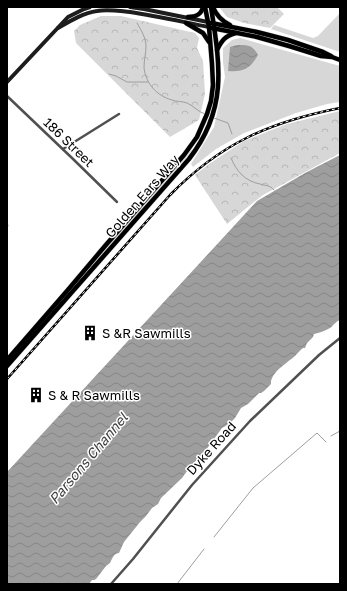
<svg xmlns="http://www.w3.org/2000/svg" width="347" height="591" viewBox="0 0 347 591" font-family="'Golos Text',sans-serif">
  <defs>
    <pattern id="forest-crowns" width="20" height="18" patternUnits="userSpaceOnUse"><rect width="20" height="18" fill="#d7d7d7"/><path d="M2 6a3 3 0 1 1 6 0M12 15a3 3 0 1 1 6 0" fill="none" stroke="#b7b7b7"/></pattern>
    <pattern id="water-waves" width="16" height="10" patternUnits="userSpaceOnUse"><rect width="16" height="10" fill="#9e9e9e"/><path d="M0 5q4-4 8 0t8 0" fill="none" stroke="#868686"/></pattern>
  </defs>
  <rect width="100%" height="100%" fill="#fff"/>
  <g fill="#d7d7d7">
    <path d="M340,13V52L271,29L274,25L313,38L318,36Z"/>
    <path d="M240,38L340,66V102L327,104L296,113L244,133L216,149L193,167L191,164L214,127L225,77L223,62V48L232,40Z"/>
    <path d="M192,149H193L186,158L80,280V279L103,251Z"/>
  </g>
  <g fill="url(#forest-crowns)">
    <path d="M219,7H277L284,14L270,28L244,23L227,17Z"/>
    <path d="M101,16H121L195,33L199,38L197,48L203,61L205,94L199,120L170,137L76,43L74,31L80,25Z"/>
    <path d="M340,111V153L263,195L254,202L227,224L195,175L209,164L244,141L287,124Z"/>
  </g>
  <g fill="url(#water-waves)">
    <path d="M237,45C247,45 253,45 258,55C250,69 244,72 228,71L230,47Z"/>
    <path d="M340,155V320C335,322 333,326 330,328C325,331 319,333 314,334L313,337L307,343L305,348H303C300,350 298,353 295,356C287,363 270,373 271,384L264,391L261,393H259L248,404L241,408L235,418L229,424L222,428L206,450L190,467L182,478L161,498L158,504L152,508L146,516L140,522L124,542L119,553C114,553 112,559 110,563L106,566L96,579L94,580H92L89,584H7V472L257,201L305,173Z"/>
  </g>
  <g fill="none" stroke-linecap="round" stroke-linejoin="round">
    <g stroke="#9e9e9e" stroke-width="1">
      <path d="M137,23C141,30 146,38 146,46C146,53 144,60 144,67C145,83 157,96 172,100C177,102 182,101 187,103C194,106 198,112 205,114"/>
      <path d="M109,74L116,76L127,82H148"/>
      <path d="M214,118L228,123L232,134"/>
      <path d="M231,158C237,172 245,181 260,184C266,186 270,185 274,190"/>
      <path d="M331,436L340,431"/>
      <path d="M214,537L253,488L317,433L326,442"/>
      <path d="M177,584L204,549"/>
    </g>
    <defs>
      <g id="primary">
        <path d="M213,7C216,15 222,21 230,25"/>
        <path d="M188,17C196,17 201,15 203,7"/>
        <path d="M186,23L203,33L209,42"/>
        <path d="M211,23L257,32L288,40L323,52L331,56"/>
        <path d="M212,28L257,37L289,46L321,56L332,57L340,60"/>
        <path d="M217,50C222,40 225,36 236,33"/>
        <path d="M7,360L67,291L105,246L184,155L197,137L207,114L211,101L213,85L212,64L209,27L205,7"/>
        <path d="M7,366L189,159C228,109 220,65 211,7"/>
      </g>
    </defs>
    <use href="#primary" stroke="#dbdbdb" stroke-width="5.5"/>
    <g stroke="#505050" stroke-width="2.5">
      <path d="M7,96L72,158L117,202"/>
      <path d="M63,149L119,114"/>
      <path d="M7,225V226"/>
      <path d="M111,584L133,559L192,485L250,421L319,355L340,338"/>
    </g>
    <g stroke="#1d1d1d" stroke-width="4">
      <path d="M130,7L144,9L208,22"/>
      <path d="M58,28C70,21 83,13 97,11C108,9 119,11 130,12C157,16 183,22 209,27"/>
      <path d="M7,82L68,17L84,9L90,7"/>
    </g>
    <use href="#primary" stroke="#000" stroke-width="4.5"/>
    <defs>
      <path id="rail" d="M7,379L170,195C221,143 270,122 340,108"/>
    </defs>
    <use href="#rail" stroke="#000" stroke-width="2.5"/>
    <use href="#rail" stroke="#fff" stroke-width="1" stroke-dasharray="3" stroke-linecap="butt"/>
  </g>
  <defs>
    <symbol id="building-bare" viewBox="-9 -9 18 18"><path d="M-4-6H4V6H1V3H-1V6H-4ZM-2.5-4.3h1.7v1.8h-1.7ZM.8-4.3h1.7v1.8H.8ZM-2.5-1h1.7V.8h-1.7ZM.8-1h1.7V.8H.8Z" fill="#000" stroke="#fff" stroke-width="2.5" paint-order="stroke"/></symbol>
  </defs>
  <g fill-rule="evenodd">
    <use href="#building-bare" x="79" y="322" width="22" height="22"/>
    <use href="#building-bare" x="25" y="384" width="22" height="22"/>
  </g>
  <g text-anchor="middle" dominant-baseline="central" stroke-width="3" stroke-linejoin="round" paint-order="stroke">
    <g font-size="13" fill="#000" stroke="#fff">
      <text transform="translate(69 142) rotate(44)">186 Street</text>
      <text transform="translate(142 196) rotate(-49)">Golden Ears Way</text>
      <text transform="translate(211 448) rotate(-48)">Dyke Road</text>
    </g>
    <g font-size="13" fill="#000" stroke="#fff" text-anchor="start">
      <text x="102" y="333">S &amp;R Sawmills</text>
      <text x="48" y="395">S &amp; R Sawmills</text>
    </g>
    <g font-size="14" font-style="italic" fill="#3f3f3f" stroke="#fff">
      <text transform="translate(88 458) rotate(-50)">Parsons Channel</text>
    </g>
  </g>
  <rect width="347" height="591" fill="none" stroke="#000000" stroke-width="16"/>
</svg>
